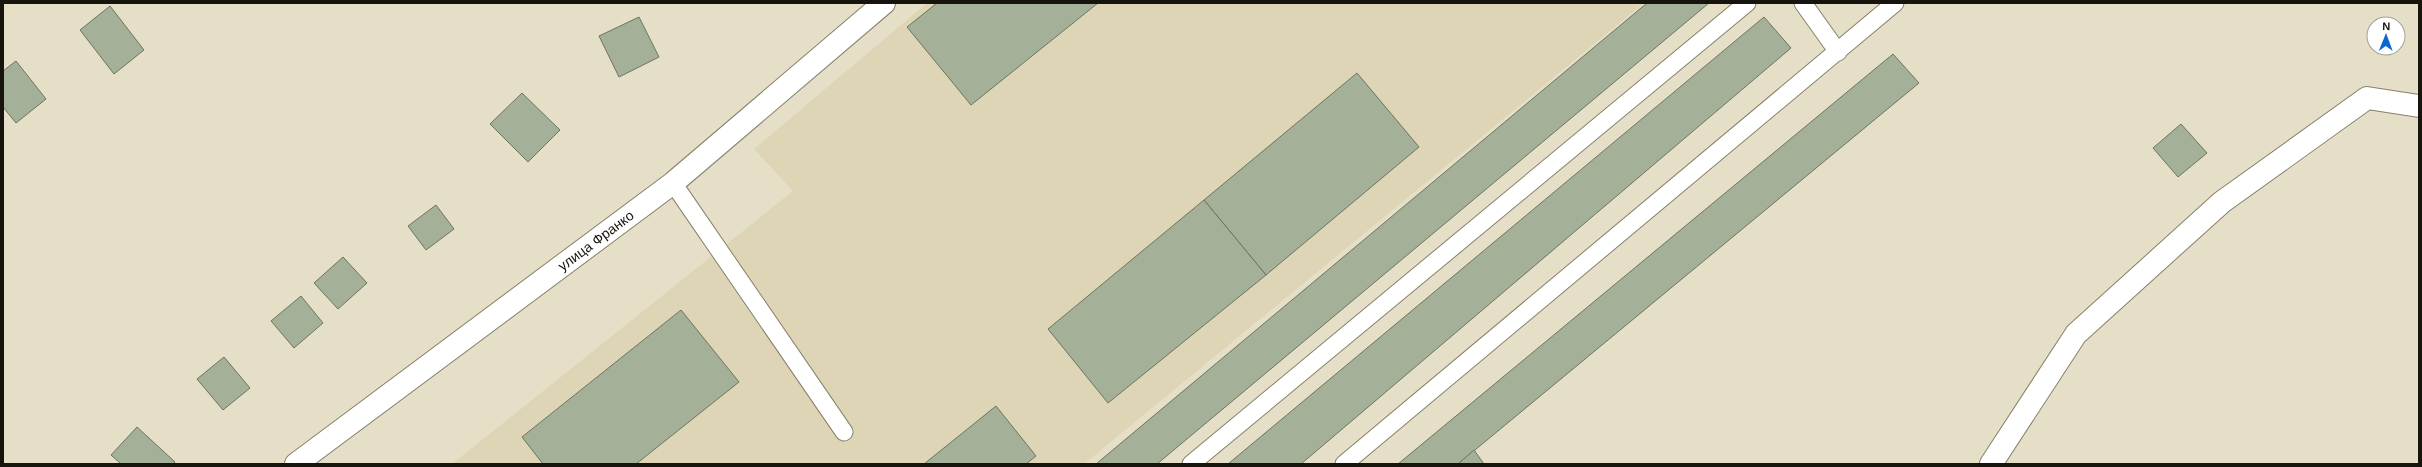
<svg xmlns="http://www.w3.org/2000/svg" width="2422" height="467" viewBox="0 0 2422 467" font-family="Arial,sans-serif">
  <rect width="100%" height="100%" fill="#e6dfc7"/>
  <path fill="#ddd5b6" d="M927,3H1644L1084,464H452L793,191L754,149Z"/>
  <g fill="#a5b099" stroke="#6b7560">
    <path d="M937,3H1098L971,105L907,27Z"/>
    <path d="M1647,3H1709L1157,464H1096Z"/>
    <path d="M110,6L144,50L114,74L80,30Z"/>
    <path d="M639,17L659,57L619,77L599,36Z"/>
    <path d="M1764,17L1791,48L1301,464H1228Z"/>
    <path d="M1893,54L1919,83L1458,464H1398Z"/>
    <path d="M16,61L46,99L16,123L3,107V71Z"/>
    <path d="M1357,73L1419,147L1266,275L1204,200Z"/>
    <path d="M522,93L560,130L528,162L490,124Z"/>
    <path d="M2181,124L2207,153L2178,177L2153,148Z"/>
    <path d="M1204,200L1266,275L1108,403L1048,329Z"/>
    <path d="M436,205L454,229L426,250L408,226Z"/>
    <path d="M343,257L367,283L338,309L314,283Z"/>
    <path d="M301,296L323,323L294,348L271,321Z"/>
    <path d="M681,310L739,382L636,464H543L522,437Z"/>
    <path d="M224,357L250,388L223,410L197,379Z"/>
    <path d="M996,406L1036,456L1026,464H924Z"/>
    <path d="M137,427L175,462L173,464H121L111,455Z"/>
    <path d="M1474,450L1484,464H1458Z"/>
  </g>
  <g fill="none" stroke-linecap="round" stroke-linejoin="round">
    <defs>
      <g id="service">
        <path d="M1803,3L1838,52"/>
        <path d="M673,183L844,432"/>
        <path d="M1191,464L1747,3"/>
        <path d="M1344,464L1895,3"/>
      </g>
      <g id="minor">
        <path id="s1" d="M296,464L673,183L884,3"/>
        <path d="M1991,464L2076,334L2222,202L2367,98L2419,106"/>
      </g>
    </defs>
    <use href="#service" stroke="#87816a" stroke-width="19"/>
    <use href="#minor" stroke="#87816a" stroke-width="24"/>
    <use href="#service" stroke="#fff" stroke-width="17"/>
    <use href="#minor" stroke="#fff" stroke-width="22"/>
  </g>
  <g text-anchor="middle" dominant-baseline="central" stroke-width="3" stroke-linejoin="round" paint-order="stroke">
    <g font-size="14" fill="#16140c" stroke="#fff">
      <text stroke="none"><textPath href="#s1" startOffset="374">улица Франко</textPath></text>
    </g>
  </g>
  <rect width="2422" height="467" fill="none" stroke="#16140c" stroke-width="8"/>
  <g transform="translate(2386 36) rotate(1)"><circle r="19" fill="#ffffff" stroke="#a2a19e"/>
  <path d="M0-3L7 15L0 10L-7 15Z" fill="#0b68d1"/>
  <text y="-6" font-size="11" font-weight="bold" text-anchor="middle" fill="#16140c">N</text>
  </g>
</svg>
